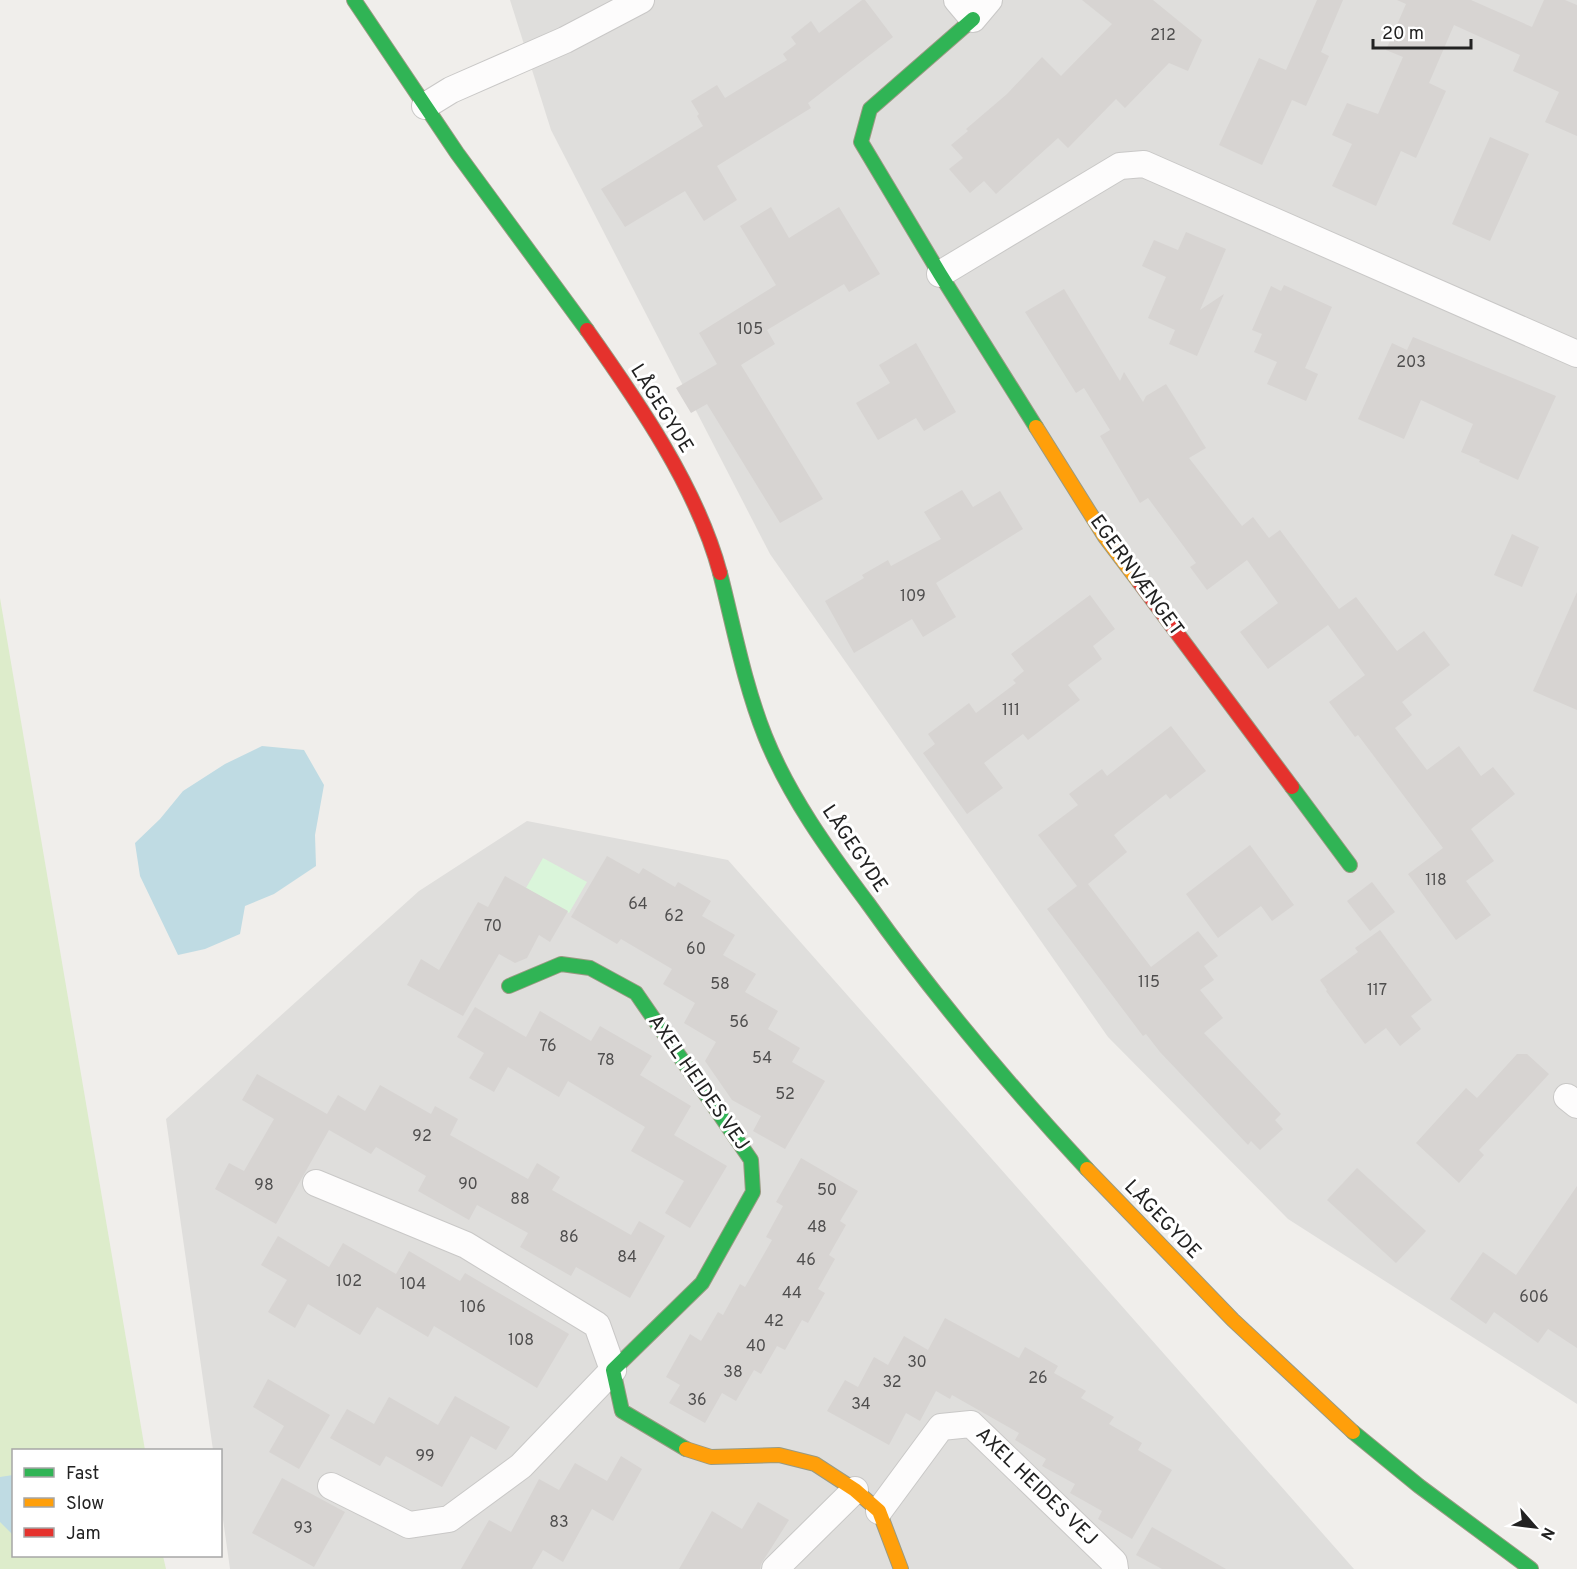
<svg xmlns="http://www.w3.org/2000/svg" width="1577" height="1569" viewBox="0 0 1577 1569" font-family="Overpass,sans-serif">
  <rect width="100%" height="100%" fill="#f0eeeb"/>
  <g fill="#dfdedc">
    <path d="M510,0H1577V1404L1288,1219L1108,1037L770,554L551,130Z"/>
    <path d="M527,821L728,860L1354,1569H230L221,1505L220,1450H213L166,1119L419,891Z"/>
  </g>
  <path fill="#ddeccb" d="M0,598L145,1450H14V1556H163L166,1569H0Z"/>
  <path fill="#daf5da" d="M543,858L587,882L569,913L526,888Z"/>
  <g fill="#bfdbe3">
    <path d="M262,746L304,750L324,785L315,835L316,866L274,894L245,906L240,934L205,949L178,955L140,876L135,843L160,819L183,791L225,764Z"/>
    <path d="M13,1475H14L13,1535L0,1522V1477Z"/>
  </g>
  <g fill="#d7d4d2">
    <path d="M862,0H865L893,37L808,103L811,108L717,166L737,200L704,221L685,191L625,227L601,189L703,126L697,116L699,114L691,101L717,85L725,98L787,60L783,54L796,44L791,37L811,21L819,33Z"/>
    <path d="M1082,0H1153L1202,40L1188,71L1169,63L1125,108L1116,99L1068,148L1058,138L996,194L984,181L970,193L949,169L963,158L951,145L968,131L966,129L1007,94L1042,57L1061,76L1112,24Z"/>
    <path d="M1317,0H1343L1321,52L1329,56L1306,106L1292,100L1262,165L1219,145L1259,58L1286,70Z"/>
    <path d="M1397,0H1471L1532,27L1544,0H1565L1577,5V136L1545,122L1559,92L1513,71L1520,55L1454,25L1429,83L1446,91L1416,158L1401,151L1376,206L1332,186L1352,144L1332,135L1347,103L1378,114L1403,57L1386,50L1406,4Z"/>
    <path d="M1490,137L1529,154L1490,241L1452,224Z"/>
    <path d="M771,207L789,238L839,207L880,274L849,292L844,284L767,330L775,344L741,365L823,499L780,523L707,404L691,413L676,388L717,364L699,333L776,285L740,226Z"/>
    <path d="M1186,232L1226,249L1200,310L1224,294L1197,356L1169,344L1175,330L1148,318L1166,277L1142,266L1154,240L1178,250Z"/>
    <path d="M1284,285L1332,307L1305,368L1318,374L1306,401L1267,384L1277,362L1254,352L1262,334L1252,330L1271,286L1281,291Z"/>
    <path d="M1064,289L1120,381L1124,372L1143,402L1146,396L1166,384L1206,448L1189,458L1242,526L1253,517L1269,538L1280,530L1339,609L1356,597L1397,651L1424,631L1450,665L1402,702L1412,715L1395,728L1427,770L1459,746L1481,776L1493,767L1515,794L1471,829L1494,861L1466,881L1491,915L1456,940L1408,874L1443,848L1358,735L1355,737L1329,702L1365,675L1328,625L1268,669L1240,632L1278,603L1247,560L1207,590L1190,567L1196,563L1148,498L1140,503L1100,436L1110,430L1084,388L1076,393L1025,312Z"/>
    <path d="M1413,337L1556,396L1518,480L1479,462L1480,460L1461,452L1473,424L1421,400L1404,439L1358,419L1392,343L1407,350Z"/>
    <path d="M916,343L956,412L924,431L916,418L878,440L856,403L890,383L879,365Z"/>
    <path d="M962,490L973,507L1000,491L1023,529L936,583L956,617L923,637L912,619L854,653L825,601L864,578L862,575L888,560L891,566L941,539L924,512Z"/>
    <path d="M1512,534L1539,547L1522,587L1494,575Z"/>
    <path d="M1577,592V710L1533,691Z"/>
    <path d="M1090,595L1115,629L1093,646L1102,659L1068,685L1080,700L1028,740L1023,734L984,763L1003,788L967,814L923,753L935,744L928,734L969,703L976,713L1016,683L1013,680L1024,671L1011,654Z"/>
    <path d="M1171,726L1206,771L1170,799L1166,794L1114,835L1127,852L1088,884L1151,967L1198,931L1218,956L1204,966L1214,980L1200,990L1223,1018L1204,1033L1281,1114L1275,1120L1283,1129L1260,1150L1251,1141L1248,1145L1160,1052L1146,1034L1143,1036L1047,909L1077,886L1038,835L1078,805L1069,794L1102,769L1107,776Z"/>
    <path d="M1250,845L1294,905L1272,921L1261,906L1218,938L1186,894Z"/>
    <path d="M607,856L639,874L643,868L675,887L678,882L711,901L702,916L735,935L723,955L756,974L745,992L778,1011L768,1029L800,1048L792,1062L825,1081L785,1149L753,1131L761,1116L732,1100L705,1061L716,1042L684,1023L695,1003L663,984L672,969L621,939L617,944L571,917Z"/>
    <path d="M505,876L568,911L550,942L539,935L527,958L515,963L499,954L463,1016L407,985L421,959L439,970L478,902L488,907Z"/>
    <path d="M1372,882L1395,912L1370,931L1347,901Z"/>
    <path d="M1380,930L1432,1000L1411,1016L1421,1029L1400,1046L1386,1028L1365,1044L1326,991L1327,990L1320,980L1358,952L1355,948Z"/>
    <path d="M475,1007L526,1037L540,1011L591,1041L600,1026L652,1056L640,1075L691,1106L674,1135L727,1166L690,1228L665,1213L684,1181L631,1151L645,1127L568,1081L559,1097L508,1067L494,1092L469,1078L484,1053L457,1037Z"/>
    <path d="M1517,1054H1527L1549,1074L1479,1150L1484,1155L1459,1183L1416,1143L1466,1088L1477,1098Z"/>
    <path d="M257,1074L327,1114L338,1095L365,1111L380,1085L431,1114L435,1106L458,1119L450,1135L528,1179L537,1163L560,1177L552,1190L631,1235L639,1221L665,1236L630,1298L576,1267L571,1276L520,1247L528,1233L477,1205L469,1220L418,1191L426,1176L376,1147L371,1154L329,1130L276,1224L215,1189L229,1163L244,1171L274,1119L242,1100Z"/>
    <path d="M801,1158L858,1191L840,1221L846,1225L829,1255L835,1259L818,1289L825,1293L808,1323L802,1320L785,1350L777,1346L761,1374L754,1370L736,1401L722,1393L705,1423L669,1403L680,1385L666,1377L690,1334L701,1341L718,1312L723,1315L740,1284L745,1287L772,1240L766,1237L783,1206L776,1202Z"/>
    <path d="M1357,1168L1426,1231L1396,1263L1327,1200Z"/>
    <path d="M1577,1186V1348L1548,1329L1538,1343L1494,1312L1486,1324L1450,1299L1483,1252L1516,1275Z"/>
    <path d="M278,1236L329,1267L343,1243L396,1274L409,1251L460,1281L465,1273L569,1334L537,1388L434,1326L428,1337L377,1307L360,1335L308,1304L295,1328L268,1312L287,1280L261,1265Z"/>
    <path d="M945,1318L1019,1358L1025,1347L1058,1366L1054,1373L1086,1391L1081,1398L1114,1417L1109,1424L1142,1443L1138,1450L1172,1470L1132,1539L1098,1519L1102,1511L1070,1493L1075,1484L1042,1466L1046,1459L1015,1440L1019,1433L952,1395L950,1399L936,1391L920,1421L906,1413L889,1445L827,1411L845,1380L858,1387L874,1357L888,1365L904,1336L928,1350Z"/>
    <path d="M268,1379L330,1415L299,1469L269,1452L284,1426L253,1407Z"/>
    <path d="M455,1396L510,1427L496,1450L471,1436L442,1487L386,1456L380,1466L330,1438L347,1409L374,1424L389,1397L438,1425Z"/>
    <path d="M621,1456L642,1469L613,1521L592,1509L563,1562L543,1550L532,1569H461L489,1520L511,1532L539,1479L559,1490L575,1463L607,1481Z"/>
    <path d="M282,1478L345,1512L314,1567L252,1533Z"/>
    <path d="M758,1502L789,1520L761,1564L760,1569H679L712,1511L742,1529Z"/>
    <path d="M1152,1527L1226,1569H1162L1136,1555Z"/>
  </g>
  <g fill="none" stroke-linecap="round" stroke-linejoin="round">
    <defs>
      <g id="street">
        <path d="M957,0L973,19L989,0"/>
        <path d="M425,106L451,90L565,40L641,0"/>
        <path d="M940,274L1120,166L1144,164L1577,354"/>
        <path d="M1567,1097L1577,1105"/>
        <path d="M316,1183L466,1245L597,1325L613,1370L521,1466L449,1519L409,1525L331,1486"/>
        <path d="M879,1511L941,1427L971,1424L1114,1562L1115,1569"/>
        <path d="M775,1569L855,1490"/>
      </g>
      <g id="fast">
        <path d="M354,0L457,153L587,330"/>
        <path d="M973,19L870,109L861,142L940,274L1036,427"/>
        <path d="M720,573C734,628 744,683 765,736C789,796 828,850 867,902C934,996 1008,1084 1087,1169"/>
        <path d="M1292,787L1350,865"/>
        <path d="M509,986L561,964L590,968L636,993L751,1160L753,1192L702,1283L613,1370L622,1411L686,1449"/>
        <path d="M1353,1432L1419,1486L1531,1569"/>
      </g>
      <g id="slow">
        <path d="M1036,427L1105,537L1139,582"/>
        <path d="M1087,1169L1233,1320L1353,1432"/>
        <path d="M686,1449L711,1457L779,1455L815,1464L855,1490L879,1511L901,1569"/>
      </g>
      <g id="jam">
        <path d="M587,330C638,402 697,487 720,573"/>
        <path d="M1139,582L1292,787"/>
      </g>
    </defs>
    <use href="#street" stroke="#c9c8c7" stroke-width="28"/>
    <use href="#fast" stroke="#999a82" stroke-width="16"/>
    <use href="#slow" stroke="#999a82" stroke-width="16"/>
    <use href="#jam" stroke="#999a82" stroke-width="16"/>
    <use href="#street" stroke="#fdfcfc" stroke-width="26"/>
    <use href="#fast" stroke="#30b455" stroke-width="14"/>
    <use href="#slow" stroke="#ff9f0a" stroke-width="14"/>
    <use href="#jam" stroke="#e5322d" stroke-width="14"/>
  </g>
  <g text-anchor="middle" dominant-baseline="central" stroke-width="6" stroke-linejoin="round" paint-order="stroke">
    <g font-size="16" fill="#4f4e4e">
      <text x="1163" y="36">212</text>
      <text x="750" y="330">105</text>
      <text x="1411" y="363">203</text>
      <text x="913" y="597">109</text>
      <text x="1011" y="711">111</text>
      <text x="1436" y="881">118</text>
      <text x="638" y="905">64</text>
      <text x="674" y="917">62</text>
      <text x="493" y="927">70</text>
      <text x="696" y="950">60</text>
      <text x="1149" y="983">115</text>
      <text x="720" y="985">58</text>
      <text x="1377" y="991">117</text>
      <text x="739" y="1023">56</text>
      <text x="548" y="1047">76</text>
      <text x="762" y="1059">54</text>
      <text x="606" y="1061">78</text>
      <text x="785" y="1095">52</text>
      <text x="422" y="1137">92</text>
      <text x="468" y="1185">90</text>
      <text x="264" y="1186">98</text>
      <text x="827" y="1191">50</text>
      <text x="520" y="1200">88</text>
      <text x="817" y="1228">48</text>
      <text x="569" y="1238">86</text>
      <text x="627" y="1258">84</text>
      <text x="806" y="1261">46</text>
      <text x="349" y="1282">102</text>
      <text x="413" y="1285">104</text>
      <text x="792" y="1294">44</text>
      <text x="1534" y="1298">606</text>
      <text x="473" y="1308">106</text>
      <text x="774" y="1322">42</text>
      <text x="521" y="1341">108</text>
      <text x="756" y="1347">40</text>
      <text x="917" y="1363">30</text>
      <text x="733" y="1373">38</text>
      <text x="1038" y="1379">26</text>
      <text x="892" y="1383">32</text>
      <text x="697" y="1401">36</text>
      <text x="861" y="1405">34</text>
      <text x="425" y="1457">99</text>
      <text x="559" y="1523">83</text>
      <text x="303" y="1529">93</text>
    </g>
    <g font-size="20" fill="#222" stroke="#fff">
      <text transform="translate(661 409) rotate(58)">LÅGEGYDE</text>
      <text transform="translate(1136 576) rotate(54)">EGERNVÆNGET</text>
      <text transform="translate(854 849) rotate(56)">LÅGEGYDE</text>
      <text transform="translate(698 1083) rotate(55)">AXEL HEIDES VEJ</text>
      <text transform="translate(1162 1220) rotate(46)">LÅGEGYDE</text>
      <text transform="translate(1036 1487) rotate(44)">AXEL HEIDES VEJ</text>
    </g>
  </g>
  <rect x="12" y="1449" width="210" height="108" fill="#ffffff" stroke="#a7a7a7" stroke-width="1.5"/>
  <rect x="24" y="1468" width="30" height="9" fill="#30b455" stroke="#a7a7a7" stroke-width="1.5"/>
  <text x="66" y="1479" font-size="18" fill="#222222">Fast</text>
  <rect x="24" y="1498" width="30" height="9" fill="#ff9f0a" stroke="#a7a7a7" stroke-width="1.5"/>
  <text x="66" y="1509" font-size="18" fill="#222222">Slow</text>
  <rect x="24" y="1528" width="30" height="9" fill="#e5322d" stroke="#a7a7a7" stroke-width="1.5"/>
  <text x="66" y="1539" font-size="18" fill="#222222">Jam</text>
  <g transform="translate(1535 1527) rotate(118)" stroke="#ffffff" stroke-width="4.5" paint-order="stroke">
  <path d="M0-4.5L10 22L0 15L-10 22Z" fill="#222222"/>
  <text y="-9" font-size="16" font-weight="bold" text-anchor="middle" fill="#222222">N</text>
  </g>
  <path d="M1373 39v9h98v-9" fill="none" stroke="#222222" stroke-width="3"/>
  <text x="1382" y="39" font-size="18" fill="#222222" stroke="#ffffff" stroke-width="4.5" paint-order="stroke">20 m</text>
</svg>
